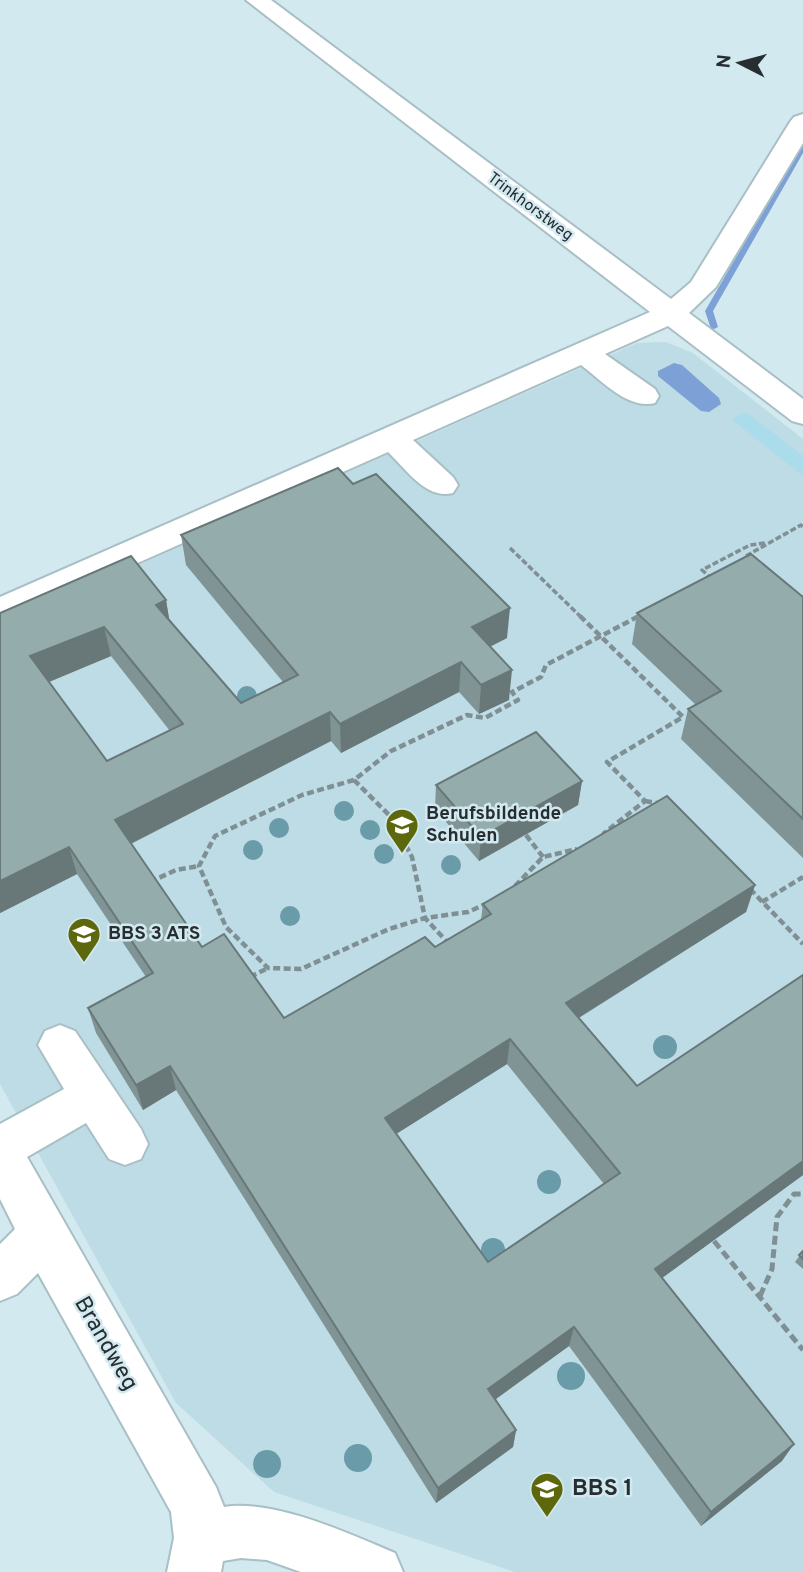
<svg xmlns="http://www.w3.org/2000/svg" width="803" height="1572" viewBox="0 0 803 1572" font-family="Overpass,sans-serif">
  <rect width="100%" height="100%" fill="#d2e9f0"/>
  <path fill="#bddce5" d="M666,342L693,353L803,439V1572H515L274,1492L176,1403L0,1084V627L637,343Z"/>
  <path fill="#abdceb" d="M746,412L803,456V476L731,419Z"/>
  <path fill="#7da1d7" d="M674,363L682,365L719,398L721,404L709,412L701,411L658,376V371Z"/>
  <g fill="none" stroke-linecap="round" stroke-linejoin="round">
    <path fill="#7da1d7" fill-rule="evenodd" d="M803,145V153L713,311L718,327L714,329H711L705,311L800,147Z"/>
    <defs>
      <g id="minor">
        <path d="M246,0H271L671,299L691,282L790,122L794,117L803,114V143L716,287L689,313L803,399V424L792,421L668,326L605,354L655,389L659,396L655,403C628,410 601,380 581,365L413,440L453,477L458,485L453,493C426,500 406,469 388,452L0,624V597L650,312Z"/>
        <path d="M60,1025L75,1031L141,1129L148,1144L141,1159L125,1165L109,1159L86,1123L27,1157L216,1487L224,1507C273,1499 348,1533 395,1553L403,1572H301L267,1560L241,1558L223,1561L221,1572H167L174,1538L171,1512L38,1273L17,1294L0,1301V1244L15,1229L0,1199V1124L64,1089L38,1045L45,1031Z"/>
      </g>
    </defs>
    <use href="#minor" stroke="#a8bfc5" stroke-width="4"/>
    <g stroke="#7f8f94" stroke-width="3.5" stroke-dasharray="6 2.5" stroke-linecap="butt">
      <path d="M510,548L582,618"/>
      <path d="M746,556L801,525L803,527"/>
      <path d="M712,579L702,570L750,545L765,543"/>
      <path d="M636,618L642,615"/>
    </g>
    <g stroke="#7f8f94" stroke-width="4.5" stroke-dasharray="7 3.5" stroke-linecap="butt">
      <path d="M580,616L683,717L607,762L645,801L603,834"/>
      <path d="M354,780L390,816L412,857L425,918L449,944"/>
      <path d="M645,801L662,804"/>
      <path d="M526,835L543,857"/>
      <path d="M150,882L176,870L199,866"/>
      <path d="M515,886L543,857L577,849"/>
      <path d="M750,889L803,944"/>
      <path d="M762,902L803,877"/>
      <path d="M488,903L468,912L425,918L389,929L301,969L268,968L226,927L199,866L215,836L302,795L354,780L391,751L467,715L485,718L518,700L512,692L541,677L546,665L639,616"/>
      <path d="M250,977L268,968"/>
    </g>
    <g stroke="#7f8f94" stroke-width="5" stroke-dasharray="9 4.5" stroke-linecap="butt">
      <path d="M714,1241L803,1350"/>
      <path d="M760,1296L772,1269L777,1217L794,1194H803"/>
    </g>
    <use href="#minor" fill="#fff" fill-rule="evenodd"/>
  </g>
  <g fill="#6a9ba8">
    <circle cx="247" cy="696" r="10"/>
    <circle cx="344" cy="811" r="10"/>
    <circle cx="279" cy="828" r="10"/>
    <circle cx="370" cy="830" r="10"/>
    <circle cx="253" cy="850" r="10"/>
    <circle cx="384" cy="854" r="10"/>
    <circle cx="451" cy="865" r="10"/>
    <circle cx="290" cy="916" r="10"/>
    <circle cx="665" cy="1047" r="12"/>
    <circle cx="549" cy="1182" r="12"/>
    <circle cx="493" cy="1250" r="12"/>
    <circle cx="571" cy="1376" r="14"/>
    <circle cx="358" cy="1458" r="14"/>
    <circle cx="267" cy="1464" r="14"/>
  </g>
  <g fill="#809495" fill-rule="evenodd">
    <path d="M181,535L507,638L490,647L509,700L479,714L459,692L341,753L331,741L131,844L202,947L284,1018L435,947L481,920L483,904L755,885L746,912L579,1018L637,1086L803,975V1175L662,1278L782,1461L701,1526L569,1346L496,1399L516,1430L513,1447L436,1503L176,1090L143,1110L96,1033L88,1008L146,977L77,874L0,913V613L166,600L169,620L241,703L283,682L186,565ZM111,656L170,731L107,761L49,682ZM507,1064L604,1184L488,1262L396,1134Z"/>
    <path d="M803,597V858L681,739L688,709L696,705L632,644L637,613Z"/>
    <path d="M582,781L578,805L479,861L435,809L436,785Z"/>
    <path d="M803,1251V1269L795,1262Z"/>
  </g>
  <g fill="#687879">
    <path d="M166,600L171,630L156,605Z"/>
    <path d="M510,608L507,638L470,656L472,627Z"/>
    <path d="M104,627L111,656L39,686L30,656Z"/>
    <path d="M461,662L459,692L341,753L340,724Z"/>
    <path d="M512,670L509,700L479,714L481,685Z"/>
    <path d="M330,712L331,741L122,848L115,820Z"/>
    <path d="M582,781L578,805L479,861L481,837Z"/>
    <path d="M69,847L77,874L0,913V881Z"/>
    <path d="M755,885L746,912L562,1028L566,1003Z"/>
    <path d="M510,1039L507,1064L385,1141V1118Z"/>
    <path d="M170,1066L176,1090L143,1110L136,1085Z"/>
    <path d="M803,1161V1175L647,1289L655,1269Z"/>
    <path d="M574,1327L569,1346L486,1406L488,1389Z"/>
    <path d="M516,1430L513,1447L436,1503L438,1488Z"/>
    <path d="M794,1444L782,1461L701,1526L711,1512Z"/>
  </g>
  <g fill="#95acad" stroke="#687879" stroke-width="2" fill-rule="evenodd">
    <path d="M338,468L353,484L376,474L510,608L472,627L512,670L481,685L461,662L340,724L330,712L115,820L202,947L224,934L284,1018L425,937L435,947L491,914L483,904L667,796L755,885L566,1003L637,1086L803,975V1161L655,1269L794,1444L711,1512L574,1327L488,1389L516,1430L438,1488L170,1066L136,1085L88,1008L153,973L69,847L0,881V613L131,556L166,600L156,605L241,703L298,675L181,535ZM104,627L183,724L107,761L30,656ZM510,1039L620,1173L488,1262L385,1118Z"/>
    <path d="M751,554L803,597V819L688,709L721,691L637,613Z"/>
    <path d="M536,732L582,781L481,837L436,785Z"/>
    <path d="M803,1251V1259L799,1255Z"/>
  </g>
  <defs>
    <symbol id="school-pin" viewBox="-11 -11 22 30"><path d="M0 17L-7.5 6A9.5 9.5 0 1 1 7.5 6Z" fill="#5d680c" stroke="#d2e9f0"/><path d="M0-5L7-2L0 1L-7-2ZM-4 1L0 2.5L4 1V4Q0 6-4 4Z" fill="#fff"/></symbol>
  </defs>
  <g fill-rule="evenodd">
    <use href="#school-pin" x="383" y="806" width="38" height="52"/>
    <use href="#school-pin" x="65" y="915" width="38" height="52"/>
    <use href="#school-pin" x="528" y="1470" width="38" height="52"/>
  </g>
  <g text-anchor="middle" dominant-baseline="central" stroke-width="5" stroke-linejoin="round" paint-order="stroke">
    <g font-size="16" fill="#262e31" stroke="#d2e9f0">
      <text transform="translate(530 207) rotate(37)">Trinkhorstweg</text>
    </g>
    <g font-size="19" font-weight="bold" fill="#262e31" stroke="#d2e9f0" text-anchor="start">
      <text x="426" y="814">Berufsbildende<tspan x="426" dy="22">Schulen</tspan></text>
      <text x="108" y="934">BBS 3 ATS</text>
    </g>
    <g font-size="23" fill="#262e31" stroke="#d2e9f0">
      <text transform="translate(105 1344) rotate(60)">Brandweg</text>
    </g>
    <g font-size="23" font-weight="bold" fill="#262e31" stroke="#d2e9f0" text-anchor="start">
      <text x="572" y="1489">BBS 1</text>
    </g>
  </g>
  <g transform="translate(740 63) rotate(276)" stroke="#d2e9f0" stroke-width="5" paint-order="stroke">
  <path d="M0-5L12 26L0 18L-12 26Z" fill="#262e31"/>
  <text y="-10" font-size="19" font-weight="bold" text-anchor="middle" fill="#262e31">N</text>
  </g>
</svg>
